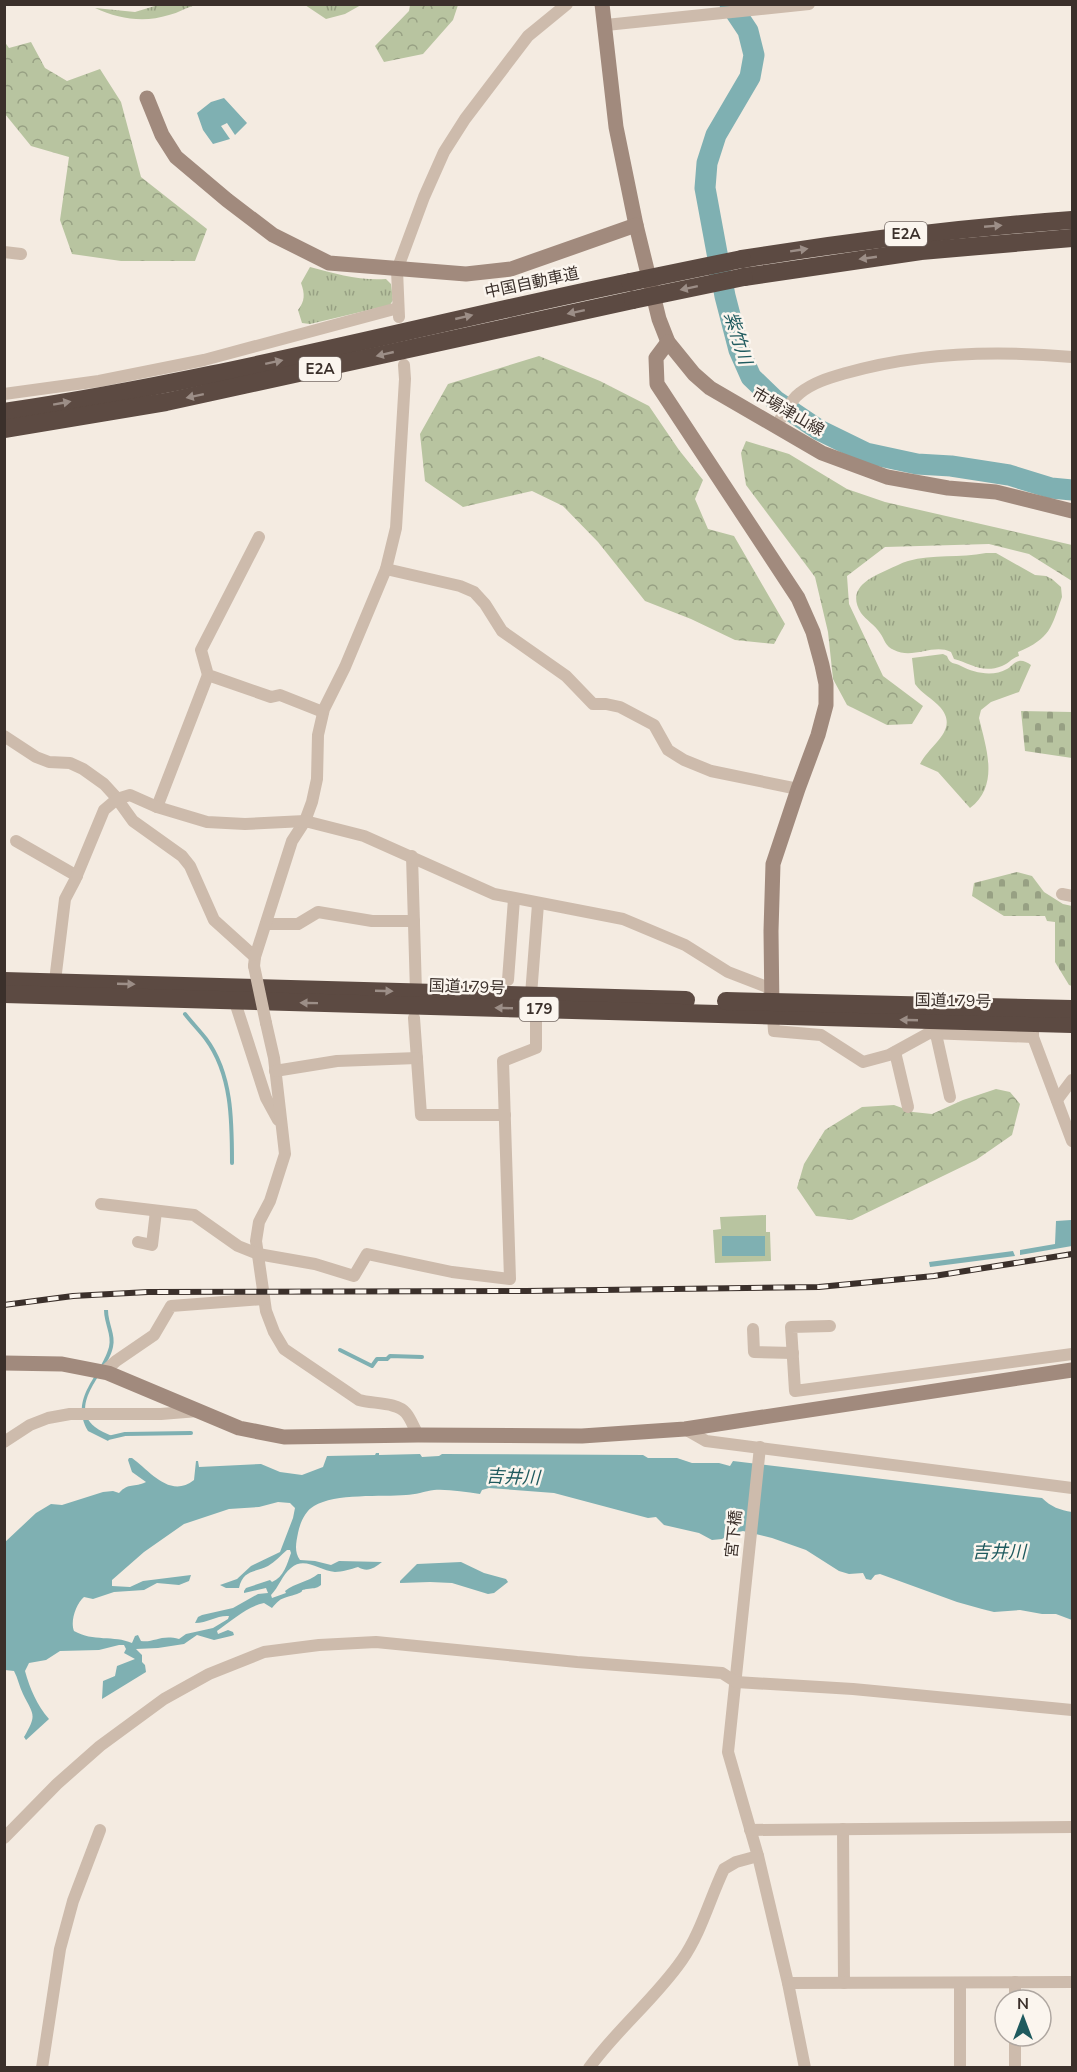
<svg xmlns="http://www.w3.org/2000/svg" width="1077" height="2072" viewBox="0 0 1077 2072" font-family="'Nunito Sans','Noto Sans JP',sans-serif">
  <defs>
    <pattern id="grass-tufts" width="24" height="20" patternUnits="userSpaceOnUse" patternTransform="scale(1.5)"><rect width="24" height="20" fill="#b8c4a0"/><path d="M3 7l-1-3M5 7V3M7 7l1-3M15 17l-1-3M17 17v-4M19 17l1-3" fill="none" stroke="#97a083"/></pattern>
    <pattern id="forest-crowns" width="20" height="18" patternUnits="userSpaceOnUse" patternTransform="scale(1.5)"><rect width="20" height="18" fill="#b8c4a0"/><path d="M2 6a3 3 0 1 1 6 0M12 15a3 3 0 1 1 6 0" fill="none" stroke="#97a083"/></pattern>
    <pattern id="cemetery-stones" width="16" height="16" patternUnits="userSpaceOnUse" patternTransform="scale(1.5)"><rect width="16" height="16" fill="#b8c4a0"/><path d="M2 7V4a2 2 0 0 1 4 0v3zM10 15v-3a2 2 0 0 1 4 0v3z" fill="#97a083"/></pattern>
  </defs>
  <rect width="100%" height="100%" fill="#f4ebe1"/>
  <g fill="url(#grass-tufts)">
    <path d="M158,5H196C187,7 178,13 169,15C144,23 119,19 95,8L135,12Z"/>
    <path d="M305,5H361L345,14L326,19Z"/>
    <path d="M310,267C336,274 360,281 386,279L391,284L393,300L390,305L310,324L302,323L298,310C305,301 305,294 301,283Z"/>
    <path d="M986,553H996L1035,575L1046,576L1052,579L1061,587L1062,597C1051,628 1051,638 1018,652L1019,656C1012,658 1008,664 1002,666C982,674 970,663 954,659L951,652C933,643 913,660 894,650C885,646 885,640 880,633C875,625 866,620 861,613C846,589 869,578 887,570C894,567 901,563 908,561C933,554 960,558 986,553Z"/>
    <path d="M943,654L947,656C950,665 954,662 961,666C974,673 993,677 1007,669C1011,667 1014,662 1019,661C1022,660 1027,662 1031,665L1019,692L991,702L981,710L979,718C986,748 1000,785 970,808L938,772L920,764C930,744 960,730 940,707C933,699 922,694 915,684L912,658Z"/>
  </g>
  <g fill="url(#forest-crowns)">
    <path d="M410,5H458L453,20L423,54L384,62L375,46L409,11Z"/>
    <path d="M4,41L9,48L31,42L45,68L67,81L100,69L121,102L141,177L207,229L195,261H121L72,254L60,220L69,157L31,146L5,114Z"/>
    <path d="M539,356L600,381L649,406L679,450L703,480L695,499L708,529L734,536L785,624L774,644L735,640L691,619L645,601L598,542L563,506L532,491L463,507L425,481L420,434L448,384Z"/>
    <path d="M746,441L789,454L847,489L885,502L1072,545V581L1029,554L989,544L885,547L847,576L849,604L883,676L923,706L912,724L887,725L847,705L833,679L828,632L815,577L746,485L741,453Z"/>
    <path d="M996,1089L1010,1092L1020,1104L1012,1135L976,1160L852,1220L816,1216L797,1188L804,1164L825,1130L862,1107L894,1105L913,1112L932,1114L963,1100Z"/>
  </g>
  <g fill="url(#cemetery-stones)">
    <path d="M1021,711L1072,712V758L1025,751Z"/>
    <path d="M1017,872L1032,876L1044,892L1063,904L1072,906V986L1069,985L1055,962V922L1047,921L1045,916H1004L972,896L974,883Z"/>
  </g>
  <path fill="#b8c4a0" d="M766,1215V1232H770L771,1261L715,1263L713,1230L721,1229L720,1217Z"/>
  <g fill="#7fb0b2" fill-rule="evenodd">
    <path d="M224,98L247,123L235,135L227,123L221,126L230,139L213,144L203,130L197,113L211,102Z"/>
    <path d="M1071,1220L1072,1246L1020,1255V1250L1055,1244L1056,1221Z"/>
    <rect x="722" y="1236" width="43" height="20"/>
    <path d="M1013,1251L1015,1256L930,1267L929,1262Z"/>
    <path d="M104,1310H108C108,1323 116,1335 113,1347C108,1372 67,1404 95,1427C100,1431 106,1433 112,1436L108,1441L88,1431C69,1397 100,1378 109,1347C112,1335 104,1323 104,1310Z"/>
    <path d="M376,1453H379V1455L420,1454L422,1457L439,1456L442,1454L643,1455L648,1458H677L692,1463H719L730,1466L733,1461L1042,1498C1051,1507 1060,1510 1072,1512V1620L1056,1614H1042L1020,1610L994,1612L982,1609L957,1602L880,1574L875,1575L871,1580L866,1579L863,1573L849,1574L839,1571L806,1550L772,1538L743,1531L733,1533L722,1539L712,1540L699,1533L664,1525L656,1517L648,1518L554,1493L489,1488L482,1490L480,1494C465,1492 448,1489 434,1490C425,1491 415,1495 406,1495C382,1497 335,1493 314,1506C305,1511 300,1523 298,1533C296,1543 294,1552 300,1560L315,1561L331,1565L339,1561L382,1562C374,1568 368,1573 358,1567C351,1569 342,1572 335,1572C319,1571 305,1556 291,1568C282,1575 279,1587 271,1595L272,1598L286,1593L285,1591C295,1583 308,1582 318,1574H321V1585C316,1589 313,1588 307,1589C297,1591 307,1590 297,1594C283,1599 282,1596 272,1608L264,1603C248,1606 231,1621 217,1631L218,1634L228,1630L233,1632L234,1635L231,1636L214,1640L197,1635L184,1644L158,1648L136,1649L142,1655V1662L145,1665L146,1672L102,1699L103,1681L115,1676L117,1666L135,1659L124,1653L126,1649L124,1645H119L99,1650L60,1651L46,1660L29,1663L25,1671C30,1689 37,1705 49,1719L26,1740L24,1737C37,1714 34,1716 23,1694C19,1686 18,1678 14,1671L5,1670L4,1543L36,1513L51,1504L62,1505L103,1492L113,1491L119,1493C129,1482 134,1488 146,1482L132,1472L128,1460L129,1458H132C150,1471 170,1499 194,1480L196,1461H198L199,1467L261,1464L280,1472L302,1475L323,1467L327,1456L375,1455ZM278,1502L290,1503L295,1508L293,1518L280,1552L251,1566L237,1579L220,1585L226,1588H239C243,1570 253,1573 268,1566C275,1562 281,1555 287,1550H290L291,1553C287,1564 284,1577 272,1582L270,1580L246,1588L244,1591V1593L266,1588L268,1593L258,1594L233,1608L202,1615L198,1617L195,1623C208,1623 217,1615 229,1616L228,1619L213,1628L186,1634L179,1639C161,1634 154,1643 141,1641L138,1635L135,1636L132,1643C114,1635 93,1642 74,1631C70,1621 76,1604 84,1597L93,1599L114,1592L144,1590L157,1583L179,1585L189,1581L191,1575L143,1581L130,1587L112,1586V1580L144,1552L184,1524L229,1509L259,1507Z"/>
    <path d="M461,1562L484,1573L506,1579L508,1582L494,1593L488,1594L452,1583L430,1582L400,1583V1581L417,1564Z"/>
  </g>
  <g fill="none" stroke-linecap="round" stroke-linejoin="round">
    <g stroke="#7fb0b2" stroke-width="4">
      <path d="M185,1014C192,1023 200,1031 206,1039C232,1074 232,1121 232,1163"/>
      <path d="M340,1350L372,1366L377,1359H387L390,1356L422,1357"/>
      <path d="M108,1438L125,1434L191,1433"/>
    </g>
    <path stroke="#7fb0b2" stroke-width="21" d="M730,4L748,31L754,55L750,77L716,135L707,163L705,188L725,296L739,350L751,377L776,401L819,430L866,453L917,464L951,466L1009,475L1051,488L1072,490"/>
    <g stroke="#cdbbac" stroke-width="12">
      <path d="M606,25L809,4"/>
      <path d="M4,252L21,254"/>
      <path d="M399,317L397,270L424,197L444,152L465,119L528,36L567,4"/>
      <path d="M4,394L99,381L204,360L398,308"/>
      <path d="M776,426C783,416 790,400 800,393C814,382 829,378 846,373C919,352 997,350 1072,357"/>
      <path d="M259,537L201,650L208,675L271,697L280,695L323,712"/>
      <path d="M386,569L460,586L474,592L485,604L502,631L566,676L593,704H606L620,707L654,725L668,750L684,760L711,771L798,789"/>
      <path d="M4,736L36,757L49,762L70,763L83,769L104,784L115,796L133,821L182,856L190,866L214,920L255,957"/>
      <path d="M157,807L208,675"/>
      <path d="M16,841L77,876"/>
      <path d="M412,856L416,992"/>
      <path d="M1062,894L1072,896"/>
      <path d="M266,924H298L318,912L372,921H414"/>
      <path d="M254,966L255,957L292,841L305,821L312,802L317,779L318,735L324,709L345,667L386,569L396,528L405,379L404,365"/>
      <path d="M508,980L514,899"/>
      <path d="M54,989L65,899L75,880L104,810L117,799L130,795L157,807L207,822L245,824L305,821L364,836L494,894L623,919L685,945L728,972L772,989"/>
      <path d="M531,995L538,904"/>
      <path d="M233,996L266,1098L278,1120"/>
      <path d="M773,1016L774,1031L821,1035L863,1062L889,1055L929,1033L1033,1037"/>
      <path d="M414,1018L421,1115H505"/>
      <path d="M266,1023L274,1058L285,1154L270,1201L259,1222L256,1241L266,1311L274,1332L284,1349L359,1400C373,1404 397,1402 406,1413C411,1419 414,1428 418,1435"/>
      <path d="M1033,1029V1037L1072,1141"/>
      <path d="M936,1034L950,1097"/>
      <path d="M895,1052L908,1107"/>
      <path d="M275,1071L337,1061L417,1058"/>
      <path d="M1057,1100L1072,1080"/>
      <path d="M101,1204L194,1215L238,1246L258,1254L315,1264L354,1276L367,1254L452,1272L510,1279L503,1061L536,1048V1008"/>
      <path d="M138,1242L152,1245L156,1211"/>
      <path d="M830,1326L791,1327L795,1391L1072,1354"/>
      <path d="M753,1329L754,1352L793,1353"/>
      <path d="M104,1372L116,1361L154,1335L171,1306L264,1299"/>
      <path d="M685,1429L706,1441L1072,1488"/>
      <path d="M4,1442L30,1425L48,1418L70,1414H161L198,1411"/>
      <path d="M760,1447L728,1752L758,1856L788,1983L805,2068"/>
      <path d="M843,1829L844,1983"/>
      <path d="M750,1830L1072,1827"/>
      <path d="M4,1838L57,1784L100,1746L164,1699L209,1674L264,1652L319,1645L376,1642L577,1662L722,1673L736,1682L853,1689L1072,1710"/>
      <path d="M1015,1982V2000"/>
      <path d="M788,1983L1072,1982"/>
      <path d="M960,1983V2068"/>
      <path d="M1015,2036V2068"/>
      <path d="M42,2068L60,1949L73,1901L100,1830"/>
      <path d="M589,2068C617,2029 655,1999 682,1960C701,1933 710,1898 724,1869L736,1862L758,1856"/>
    </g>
    <g stroke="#a18a7d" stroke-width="15">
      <path d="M602,4L616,127L636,225L659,319L668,342L694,374L710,388L822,453L887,477L948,488L996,492L1072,511"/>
      <path d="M147,98L162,135L176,157L227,200L273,235L329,263L466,274L511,269L636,225"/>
      <path d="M668,342L656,358L657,384L798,598L813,632L822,665L826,684V705L818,735L798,789L773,864L771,931L772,1011"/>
      <path d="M4,1363L62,1364L108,1373L239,1428L284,1437L418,1435L582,1436L685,1429L1072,1370"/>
    </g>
    <g stroke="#5c4a42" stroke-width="18">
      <path d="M742,259C853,241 960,228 1072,220"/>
      <path d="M744,277L921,251L1072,238"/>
      <path d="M4,412C215,381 422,325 630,282"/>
      <path d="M4,429L166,402L633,300"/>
      <path d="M4,981L686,1000"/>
      <path d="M4,994L1072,1024"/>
      <path d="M726,1001L1072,1009"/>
    </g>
    <defs>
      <path id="rail" d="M4,1305L73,1296L148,1292L526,1291L819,1287L934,1276L1072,1254"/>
    </defs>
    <use href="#rail" stroke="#3b302b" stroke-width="6"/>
    <use href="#rail" stroke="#fbf5ee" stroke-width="4" stroke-dasharray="11" stroke-linecap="butt"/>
    <path stroke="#cdbbac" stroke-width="12" d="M254,966L266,1023"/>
    <g stroke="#5c4a42" stroke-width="18">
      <path d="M630,282L742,259"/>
      <path d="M633,300L744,277"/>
    </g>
  </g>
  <defs><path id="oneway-solid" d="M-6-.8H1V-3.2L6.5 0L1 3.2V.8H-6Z" transform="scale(1.5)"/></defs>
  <g fill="#9c8e87">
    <use href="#oneway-solid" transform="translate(993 226) rotate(-5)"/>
    <use href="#oneway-solid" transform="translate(799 250) rotate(-9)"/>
    <use href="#oneway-solid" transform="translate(868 258) rotate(172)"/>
    <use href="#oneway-solid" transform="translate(689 288) rotate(168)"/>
    <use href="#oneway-solid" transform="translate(576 312) rotate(168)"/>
    <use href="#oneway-solid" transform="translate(464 317) rotate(-13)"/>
    <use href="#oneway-solid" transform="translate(385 354) rotate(167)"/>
    <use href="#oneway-solid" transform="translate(274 362) rotate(-12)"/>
    <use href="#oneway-solid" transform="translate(195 396) rotate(168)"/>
    <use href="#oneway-solid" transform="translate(62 403) rotate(-10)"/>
    <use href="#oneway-solid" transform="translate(126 984) rotate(2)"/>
    <use href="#oneway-solid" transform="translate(384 991) rotate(2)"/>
    <use href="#oneway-solid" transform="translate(309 1003) rotate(-179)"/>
    <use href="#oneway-solid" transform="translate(504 1008) rotate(-178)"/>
    <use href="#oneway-solid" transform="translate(909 1020) rotate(-178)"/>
  </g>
  <g text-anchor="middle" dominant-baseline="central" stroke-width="5" stroke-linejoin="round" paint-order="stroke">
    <g fill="#fbf5ee" stroke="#756b66" stroke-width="1.5">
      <rect x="885" y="222" width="42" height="24" rx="4.5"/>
      <rect x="299" y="357" width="42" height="24" rx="4.5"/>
      <rect x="519.5" y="997" width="39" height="24" rx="4.5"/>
    </g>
    <g font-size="15" font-weight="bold" fill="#3b302b">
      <text x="906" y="234">E2A</text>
      <text x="320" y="369">E2A</text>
      <text x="539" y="1009">179</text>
    </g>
    <g font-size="16" fill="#3b302b" stroke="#fbf5ee">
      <text transform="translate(532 283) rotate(-12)">中国自動車道</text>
      <text transform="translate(788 412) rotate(30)">市場津山線</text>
      <text transform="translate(467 987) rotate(2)">国道179号</text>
      <text transform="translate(953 1001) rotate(1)">国道179号</text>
      <text transform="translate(734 1534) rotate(-84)">宮下橋</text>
    </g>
    <g font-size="18" font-style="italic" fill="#1f5a5e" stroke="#fbf5ee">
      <text transform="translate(738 338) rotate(73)">紫竹川</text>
      <text transform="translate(513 1477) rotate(2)">吉井川</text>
      <text x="999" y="1552">吉井川</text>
    </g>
  </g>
  <rect width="1077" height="2072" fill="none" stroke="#3b302b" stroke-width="12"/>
  <g transform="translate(1023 2018)"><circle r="28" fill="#fbf5ee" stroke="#aea6a0" stroke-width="1.5"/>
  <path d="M0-4.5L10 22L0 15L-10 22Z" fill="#1f5a5e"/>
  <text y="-9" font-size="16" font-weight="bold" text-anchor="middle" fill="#3b302b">N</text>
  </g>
</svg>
